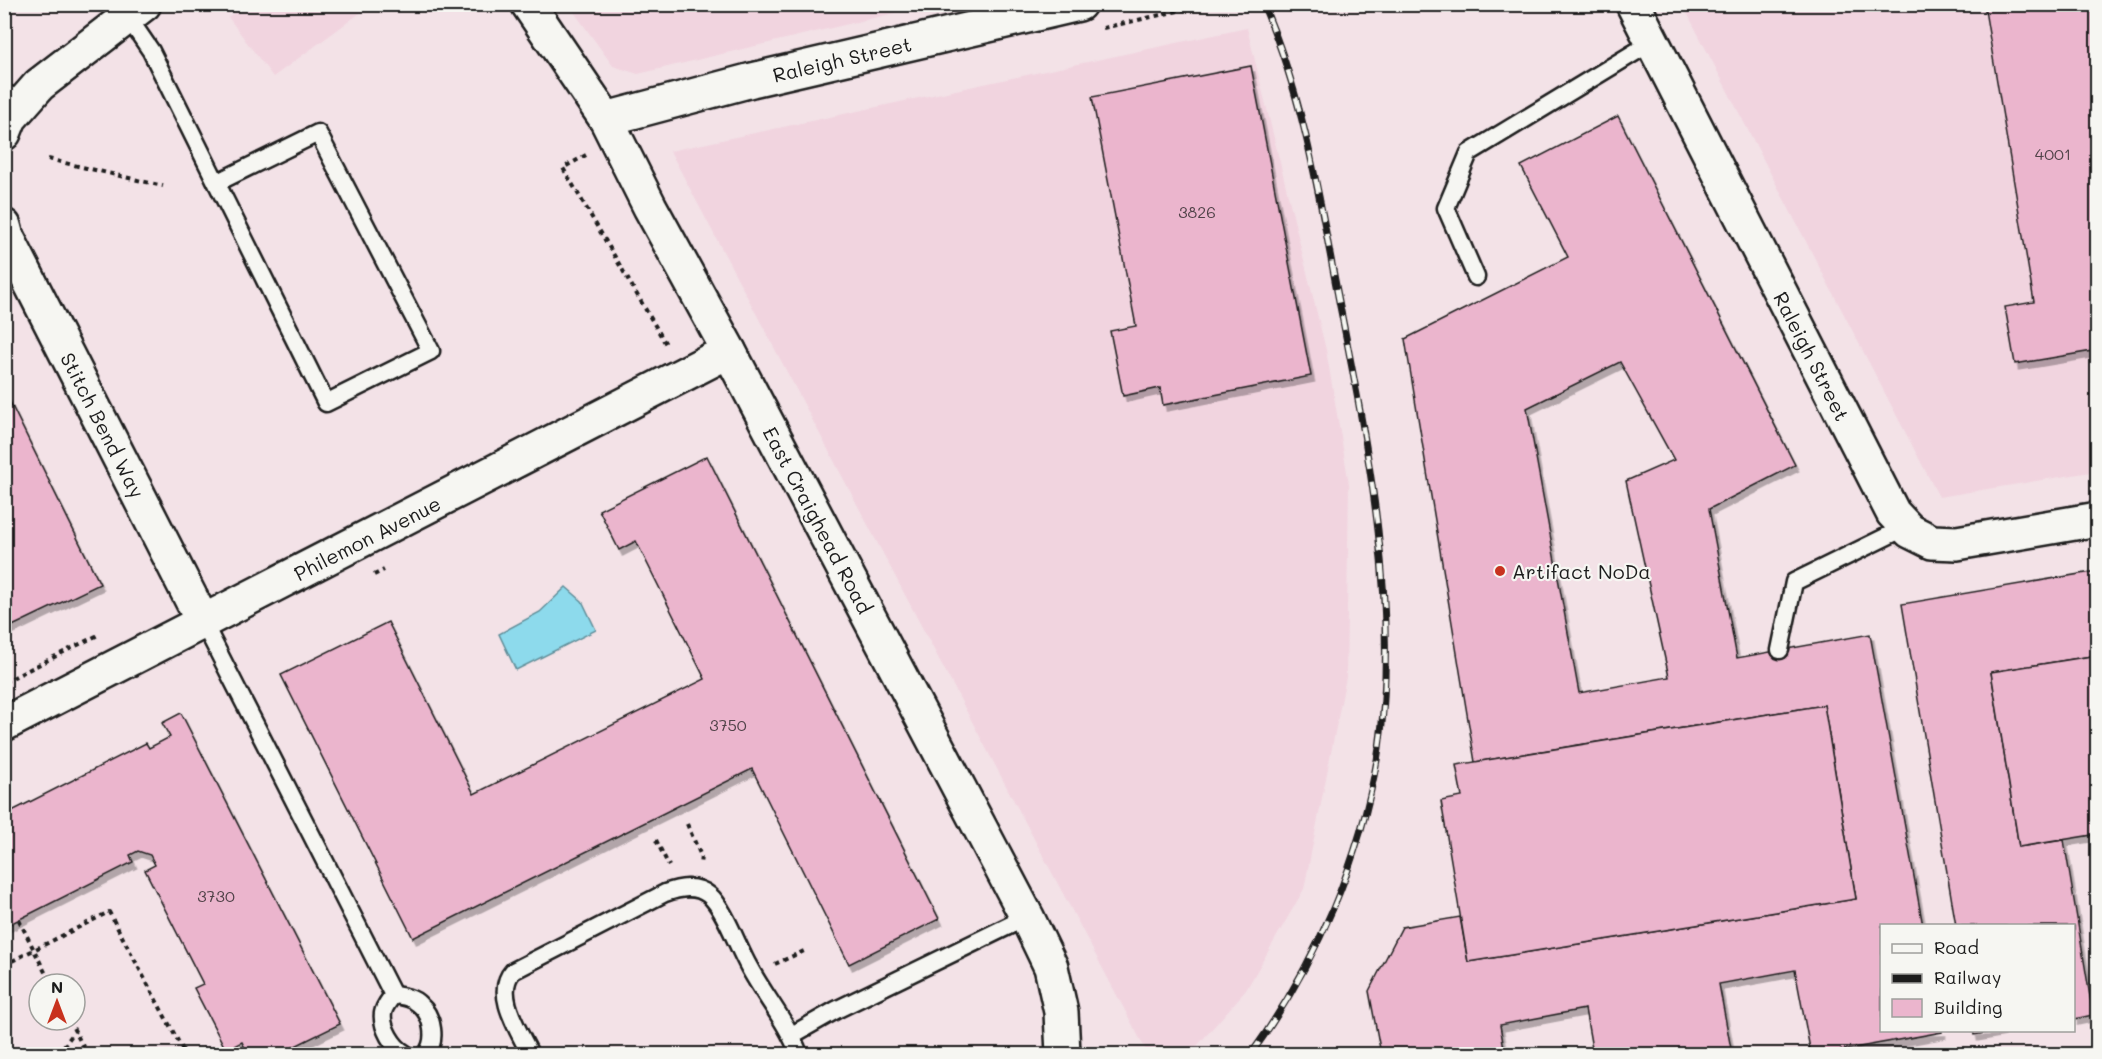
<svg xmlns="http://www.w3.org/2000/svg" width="2102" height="1059" viewBox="0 0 2102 1059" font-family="Mali,sans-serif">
  <defs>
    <filter id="shadow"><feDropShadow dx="3.5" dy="6" stdDeviation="0" flood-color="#0004"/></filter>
  </defs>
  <rect width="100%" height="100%" fill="#f3e2e7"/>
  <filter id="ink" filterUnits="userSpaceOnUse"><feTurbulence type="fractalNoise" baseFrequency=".0167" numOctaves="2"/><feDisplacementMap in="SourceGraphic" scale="12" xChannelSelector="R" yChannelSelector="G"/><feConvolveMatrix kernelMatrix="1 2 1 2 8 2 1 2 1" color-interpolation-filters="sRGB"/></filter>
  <g filter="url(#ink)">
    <g fill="#f1d4df">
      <path d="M246,4H371V5L273,77L228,17Z"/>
      <path d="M569,5H928L638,74L613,66Z"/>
      <path d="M1683,5H2097V471L1939,497Z"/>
      <path d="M1247,28L1326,350L1349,484L1346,677L1304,889L1246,990L1190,1054H1148L670,151Z"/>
    </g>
    <path fill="#8ddaec" stroke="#608e99" stroke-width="1.5" d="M566,587L582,601L596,630L516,670L499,634L540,612Z"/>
    <g fill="#ebb5cd" stroke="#1c1c1c" stroke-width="1.5" fill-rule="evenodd" filter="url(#shadow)">
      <path d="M1984,4H2098V350L2015,364L2005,307L2034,302Z"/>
      <path d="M1251,66L1311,376L1163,405L1160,388L1123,396L1110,331L1136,326L1092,97Z"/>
      <path d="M1618,116L1795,465L1709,509L1737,658L1870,634L1923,926H1882V1030H1942V1032L1821,1054H1811L1795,970L1719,984L1732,1054H1593L1585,1009L1500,1025L1505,1054H1381L1369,991L1402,927L1460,917L1468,962L1856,899L1824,705L1475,762L1405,339L1568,257L1521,166ZM1620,362L1674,460L1626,481L1669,677L1579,693L1527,408Z"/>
      <path d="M4,390L100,584L4,630Z"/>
      <path d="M707,456L939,919L849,964L752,769L413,938L281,675L388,622L474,794L705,679L636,541L619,550L599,510Z"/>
      <path d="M2098,571V655L1991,672L2019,847L2064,840L2093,1015L2074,1019V926H1956L1902,604Z"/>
      <path d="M2098,655V834L2019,847L1991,672Z"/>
      <path d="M1824,705L1856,899L1468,962L1441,801L1462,797L1456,765Z"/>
      <path d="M181,713L340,1024L279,1054H248L242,1042L226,1050L194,988L203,984L145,870L155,865L150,855L138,851L130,855L133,862L4,927V815L146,743L149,748L170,737L162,723Z"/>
      <path d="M1973,1030H2002L1974,1035Z"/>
    </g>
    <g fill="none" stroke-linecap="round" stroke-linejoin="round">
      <defs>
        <g id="service">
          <path d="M125,13L151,51L326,403L431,351L318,133L218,182"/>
          <path d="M4,92L23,103"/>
          <path d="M1476,277L1446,208L1469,153L1652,42"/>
          <path d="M203,622L393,995"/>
          <path d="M1780,650L1794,582L1906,527"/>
          <path d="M393,995C402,996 413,997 420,1005C433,1016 437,1041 426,1054"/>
          <path d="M393,995C389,1001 384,1006 383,1013C381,1027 393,1048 406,1054"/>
          <path d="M792,1035L836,1010L1027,917"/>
          <path d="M530,1054C519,1031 493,993 513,971L665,893C679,888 696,884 709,895C724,907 738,948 749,967C765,997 787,1022 799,1054"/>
        </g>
        <g id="minor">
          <path d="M1633,4L1893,513L1910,531L1932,542L1957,543L2098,519"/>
          <path d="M606,119L752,80L1079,4"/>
          <path d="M4,133L10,118L39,85L144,4"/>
          <path d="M4,226L7,237L203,622"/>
          <path d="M4,724L729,351"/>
        </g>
        <path id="tertiary" d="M528,4L606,119L650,207L729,351L1027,917L1051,967L1061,1012L1063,1054"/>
      </defs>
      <use href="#service" stroke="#1c1c1c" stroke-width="21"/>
      <use href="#minor" stroke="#1c1c1c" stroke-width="38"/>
      <use href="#tertiary" stroke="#1c1c1c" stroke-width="38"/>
      <g stroke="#1c1c1c" stroke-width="4" stroke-dasharray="4.5 4.5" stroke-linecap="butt">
        <path d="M1103,28L1208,4"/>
        <path d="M586,155L563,168L667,346"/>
        <path d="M48,159L163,186"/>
        <path d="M374,575L384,570"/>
        <path d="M4,682L100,634"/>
        <path d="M687,824L701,856L700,865"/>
        <path d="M656,840L669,866"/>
        <path d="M19,920L51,984"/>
        <path d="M775,964L804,951"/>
        <path d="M4,965L109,912L185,1054"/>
        <path d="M69,1020L87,1054"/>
        <path d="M58,1054L75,1031"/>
      </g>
      <use href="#service" stroke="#f6f6f2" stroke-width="16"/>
      <use href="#minor" stroke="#f6f6f2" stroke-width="33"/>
      <use href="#tertiary" stroke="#f6f6f2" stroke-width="33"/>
      <defs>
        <path id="rail" d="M1251,1054C1316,964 1362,858 1379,748C1400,602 1366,439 1338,296C1319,197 1304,98 1263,4"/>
      </defs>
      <use href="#rail" stroke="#1c1c1c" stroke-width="7"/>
      <use href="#rail" stroke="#f6f6f2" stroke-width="4.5" stroke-dasharray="14" stroke-linecap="butt"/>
    </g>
  </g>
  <circle fill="#c8321e" stroke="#f6f6f2" stroke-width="2" cx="1500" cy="571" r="6"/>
  <g text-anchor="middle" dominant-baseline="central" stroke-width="4.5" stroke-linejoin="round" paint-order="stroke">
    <g font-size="16" fill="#504248">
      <text x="2053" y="153">4001</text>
      <text x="1197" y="211">3826</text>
      <text x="728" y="724">3750</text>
      <text x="216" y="895">3730</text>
    </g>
    <g font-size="20" fill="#1c1c1c" stroke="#f6f6f2">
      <text transform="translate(842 59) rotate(-13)">Raleigh Street</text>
      <text transform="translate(1812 356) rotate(63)">Raleigh Street</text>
      <text transform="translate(103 425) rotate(63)">Stitch Bend Way</text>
      <text transform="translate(818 520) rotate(62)">East Craighead Road</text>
      <text transform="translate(367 538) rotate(-27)">Philemon Avenue</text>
    </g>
    <g font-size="20" fill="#1c1c1c" stroke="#f6f6f2" text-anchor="start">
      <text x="1512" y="571">Artifact NoDa</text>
    </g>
  </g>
  <rect width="2102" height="1059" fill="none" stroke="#f6f6f2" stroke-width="24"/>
  <rect x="12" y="12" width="2078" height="1035" fill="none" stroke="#1c1c1c" stroke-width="2" filter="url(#ink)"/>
  <rect x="1880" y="924" width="195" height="108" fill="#f6f6f2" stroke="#9f9f9c" stroke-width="1.5"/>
  <rect x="1892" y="944" width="30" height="9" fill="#f6f6f2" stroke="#9f9f9c" stroke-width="1.5"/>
  <text x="1934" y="954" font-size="18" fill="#1c1c1c">Road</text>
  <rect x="1892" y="974" width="30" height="9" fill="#1c1c1c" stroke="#9f9f9c" stroke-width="1.5"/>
  <text x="1934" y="984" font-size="18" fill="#1c1c1c">Railway</text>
  <rect x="1892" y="999" width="30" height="18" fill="#ebb5cd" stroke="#9f9f9c" stroke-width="1.5"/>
  <text x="1934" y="1014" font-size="18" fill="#1c1c1c">Building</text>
  <g transform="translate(57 1002)"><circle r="28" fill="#f6f6f2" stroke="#9f9f9c" stroke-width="1.5"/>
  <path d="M0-4.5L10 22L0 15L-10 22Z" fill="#c8321e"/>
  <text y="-9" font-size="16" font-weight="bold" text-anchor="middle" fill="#1c1c1c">N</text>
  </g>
</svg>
